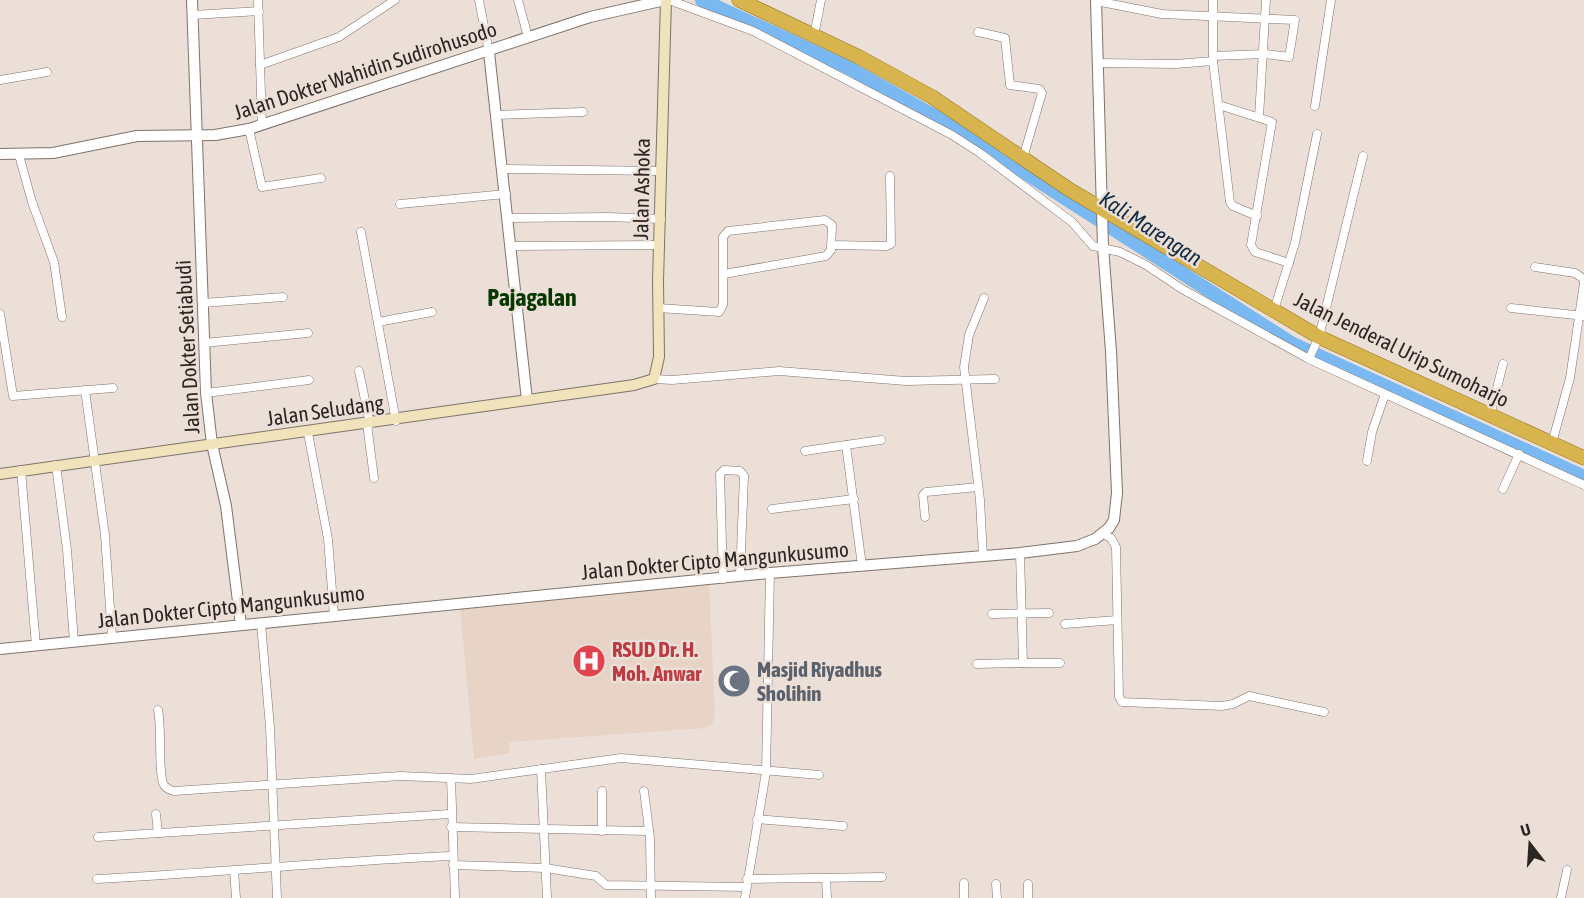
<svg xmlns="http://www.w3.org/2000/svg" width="1584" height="898" viewBox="0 0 1584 898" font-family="'Asap Condensed',sans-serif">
  <rect width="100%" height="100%" fill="#ecdfd7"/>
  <path fill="#e8d3c7" d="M709,582L715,716L712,724L706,728L509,742L510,753L474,759L460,607Z"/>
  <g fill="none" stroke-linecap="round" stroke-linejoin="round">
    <path stroke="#79b8f0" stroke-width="14" d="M702,0L849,68L954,127L1291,343L1584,477"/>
    <defs>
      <g id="minor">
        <path d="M258,0L262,125"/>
        <path d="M479,0L489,52"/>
        <path d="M518,0L528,37"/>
        <path d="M669,0L753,31L952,135L980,153L1072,222L1093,246L1120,252L1146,265L1182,289L1309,359L1584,485"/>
        <path d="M1213,0V61L1230,202L1233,206L1257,216"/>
        <path d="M1096,1L1162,14L1295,20L1289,57L1265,54L1213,56"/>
        <path d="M192,15L259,11"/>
        <path d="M978,32L1005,38L1010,85L1039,89L1042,93L1023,158"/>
        <path d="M814,36L821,0"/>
        <path d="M1098,63L1176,64L1213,61"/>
        <path d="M260,65L339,37L395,0"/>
        <path d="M0,80L47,72"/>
        <path d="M1219,105L1272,122L1251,245L1255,252L1289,263"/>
        <path d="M1315,106L1331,0"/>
        <path d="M496,115L583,112"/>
        <path d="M1259,117L1266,0"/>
        <path d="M249,129L262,187L321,178"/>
        <path d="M19,155L32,202L54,262L62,317"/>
        <path d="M503,169L660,171"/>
        <path d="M400,204L506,194"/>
        <path d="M509,218L608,217L661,219"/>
        <path d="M361,232L396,421"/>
        <path d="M831,245L887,246L891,244L890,176"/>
        <path d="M511,246L659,245"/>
        <path d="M1535,267L1575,273L1584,279"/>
        <path d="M203,303L283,297"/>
        <path d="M658,308L719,312L723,305V237L728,231L825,220L832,225L831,250L826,256L724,274"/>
        <path d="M1511,308L1584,316"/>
        <path d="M1274,310L1295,243L1317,134"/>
        <path d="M0,314L13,396L113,388"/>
        <path d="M378,322L432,312"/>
        <path d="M204,343L308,333"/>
        <path d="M1309,359L1319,337L1363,156"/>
        <path d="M359,371L370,424"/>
        <path d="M654,379L672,380L779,371L906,381L995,379"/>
        <path d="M85,390L105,535L112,637"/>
        <path d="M206,393L309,380"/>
        <path d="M1490,416L1503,364"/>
        <path d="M367,424L374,478"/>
        <path d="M308,433L328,539L334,616"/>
        <path d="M1552,443L1570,378L1584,283"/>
        <path d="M846,445L881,440"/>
        <path d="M805,451L846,445L862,566"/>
        <path d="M1367,461L1372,432L1385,394"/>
        <path d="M56,465L67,550L74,641"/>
        <path d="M21,470L36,646"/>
        <path d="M1503,489L1519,454"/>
        <path d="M772,509L854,499"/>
        <path d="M925,517L923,495L926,492L978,487"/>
        <path d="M1103,534L1111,538L1116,547L1119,697L1122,702L1222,706L1233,704L1249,696L1324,712"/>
        <path d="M983,556L980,500L964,367L969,335L984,298"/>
        <path d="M723,579L720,474L724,470L740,471L744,476L740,576"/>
        <path d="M992,614L1049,613"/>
        <path d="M261,624L270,727L277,898"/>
        <path d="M1065,624L1117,620"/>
        <path d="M1023,663H1060"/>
        <path d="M977,664L1023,663L1020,553"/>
        <path d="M158,710C162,730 158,769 163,783C165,788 169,790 174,791L401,776L471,779L621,758L819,775"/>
        <path d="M541,769L547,898"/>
        <path d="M451,778L455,898"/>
        <path d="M602,791V831"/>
        <path d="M644,791L650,838L651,898"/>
        <path d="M156,814L158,833"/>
        <path d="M757,819L843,826"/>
        <path d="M451,827L649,831"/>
        <path d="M98,837L450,814"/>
        <path d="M453,865L545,868L596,876L606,885L746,887"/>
        <path d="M234,871L236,898"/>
        <path d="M826,878L827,898"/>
        <path d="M97,879C216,873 334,861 452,856"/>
        <path d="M747,879L882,877"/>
        <path d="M996,884L997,898"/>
        <path d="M745,898L766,772L770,573"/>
        <path d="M964,898V883"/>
        <path d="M1028,898V884"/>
        <path d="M1561,898L1567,870"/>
      </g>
      <g id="tertiary">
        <path d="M192,0L206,393L212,444L226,506L241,625"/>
        <path d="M489,52L527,400"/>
        <path d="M0,154L53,153L137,136L215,135L249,129L590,17L665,0"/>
        <path d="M0,649L770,573L1020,553L1077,546L1095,539L1109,528L1114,520L1117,493L1111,351L1103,247L1096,0"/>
      </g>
      <path id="secondary" d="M0,474L634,385L654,379L659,357L658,281L666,0"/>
      <path id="trunk" d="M739,0L859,57L932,97L1070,190L1319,337L1584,458"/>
    </defs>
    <use href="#minor" stroke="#7f736c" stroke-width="9"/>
    <use href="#tertiary" stroke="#7f736c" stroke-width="12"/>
    <use href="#secondary" stroke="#7f736c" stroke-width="12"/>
    <use href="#trunk" stroke="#967722" stroke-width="15"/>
    <use href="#minor" stroke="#fff" stroke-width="8"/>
    <use href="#tertiary" stroke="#fff" stroke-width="10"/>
    <use href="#secondary" stroke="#f1e3bc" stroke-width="10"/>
    <use href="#trunk" stroke="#d8b44e" stroke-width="14"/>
  </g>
  <defs>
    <symbol id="hospital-disc" viewBox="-11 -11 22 22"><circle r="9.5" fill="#e0444e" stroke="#ecdfd7"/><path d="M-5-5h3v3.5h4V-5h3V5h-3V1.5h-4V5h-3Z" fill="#fff"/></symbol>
    <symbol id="mosque-disc" viewBox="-11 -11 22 22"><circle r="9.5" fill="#6b7280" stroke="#ecdfd7"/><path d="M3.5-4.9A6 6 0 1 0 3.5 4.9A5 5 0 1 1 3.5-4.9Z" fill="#fff"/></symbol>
  </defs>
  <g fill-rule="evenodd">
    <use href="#hospital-disc" x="570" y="642" width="38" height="38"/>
    <use href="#mosque-disc" x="715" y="662" width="38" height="38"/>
  </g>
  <g text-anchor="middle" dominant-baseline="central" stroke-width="5" stroke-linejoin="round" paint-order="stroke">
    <g font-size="21" fill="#2b2623" stroke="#ecdfd7">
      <text transform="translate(365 70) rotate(-18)">Jalan Dokter Wahidin Sudirohusodo</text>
      <text transform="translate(641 189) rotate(-89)">Jalan Ashoka</text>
      <text transform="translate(187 347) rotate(-93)">Jalan Dokter Setiabudi</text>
      <text transform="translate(1402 349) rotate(26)">Jalan Jenderal Urip Sumoharjo</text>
      <text transform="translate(325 410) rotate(-8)">Jalan Seludang</text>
      <text transform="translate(715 560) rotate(-5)">Jalan Dokter Cipto Mangunkusumo</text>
      <text transform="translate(231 606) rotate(-6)">Jalan Dokter Cipto Mangunkusumo</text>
    </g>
    <g font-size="21" font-weight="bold" fill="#be3a42" stroke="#ecdfd7" text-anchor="start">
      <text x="612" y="649">RSUD Dr. H.<tspan x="612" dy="24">Moh. Anwar</tspan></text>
    </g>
    <g font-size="21" font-weight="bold" fill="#5b616d" stroke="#ecdfd7" text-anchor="start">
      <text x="757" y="669">Masjid Riyadhus<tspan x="757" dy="24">Sholihin</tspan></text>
    </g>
    <g font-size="22" font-style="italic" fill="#112c43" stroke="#ecdfd7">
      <text transform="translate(1151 228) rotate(33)">Kali Marengan</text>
    </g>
    <g font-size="24" font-weight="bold" fill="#063800" stroke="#ecdfd7">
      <text x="532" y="297">Pajagalan</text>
    </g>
  </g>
  <g transform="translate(1530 844) rotate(343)" stroke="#ecdfd7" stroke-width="4.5" paint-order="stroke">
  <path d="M0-4.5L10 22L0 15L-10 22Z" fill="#2b2623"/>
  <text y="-9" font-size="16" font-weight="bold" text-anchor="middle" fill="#2b2623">U</text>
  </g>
</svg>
